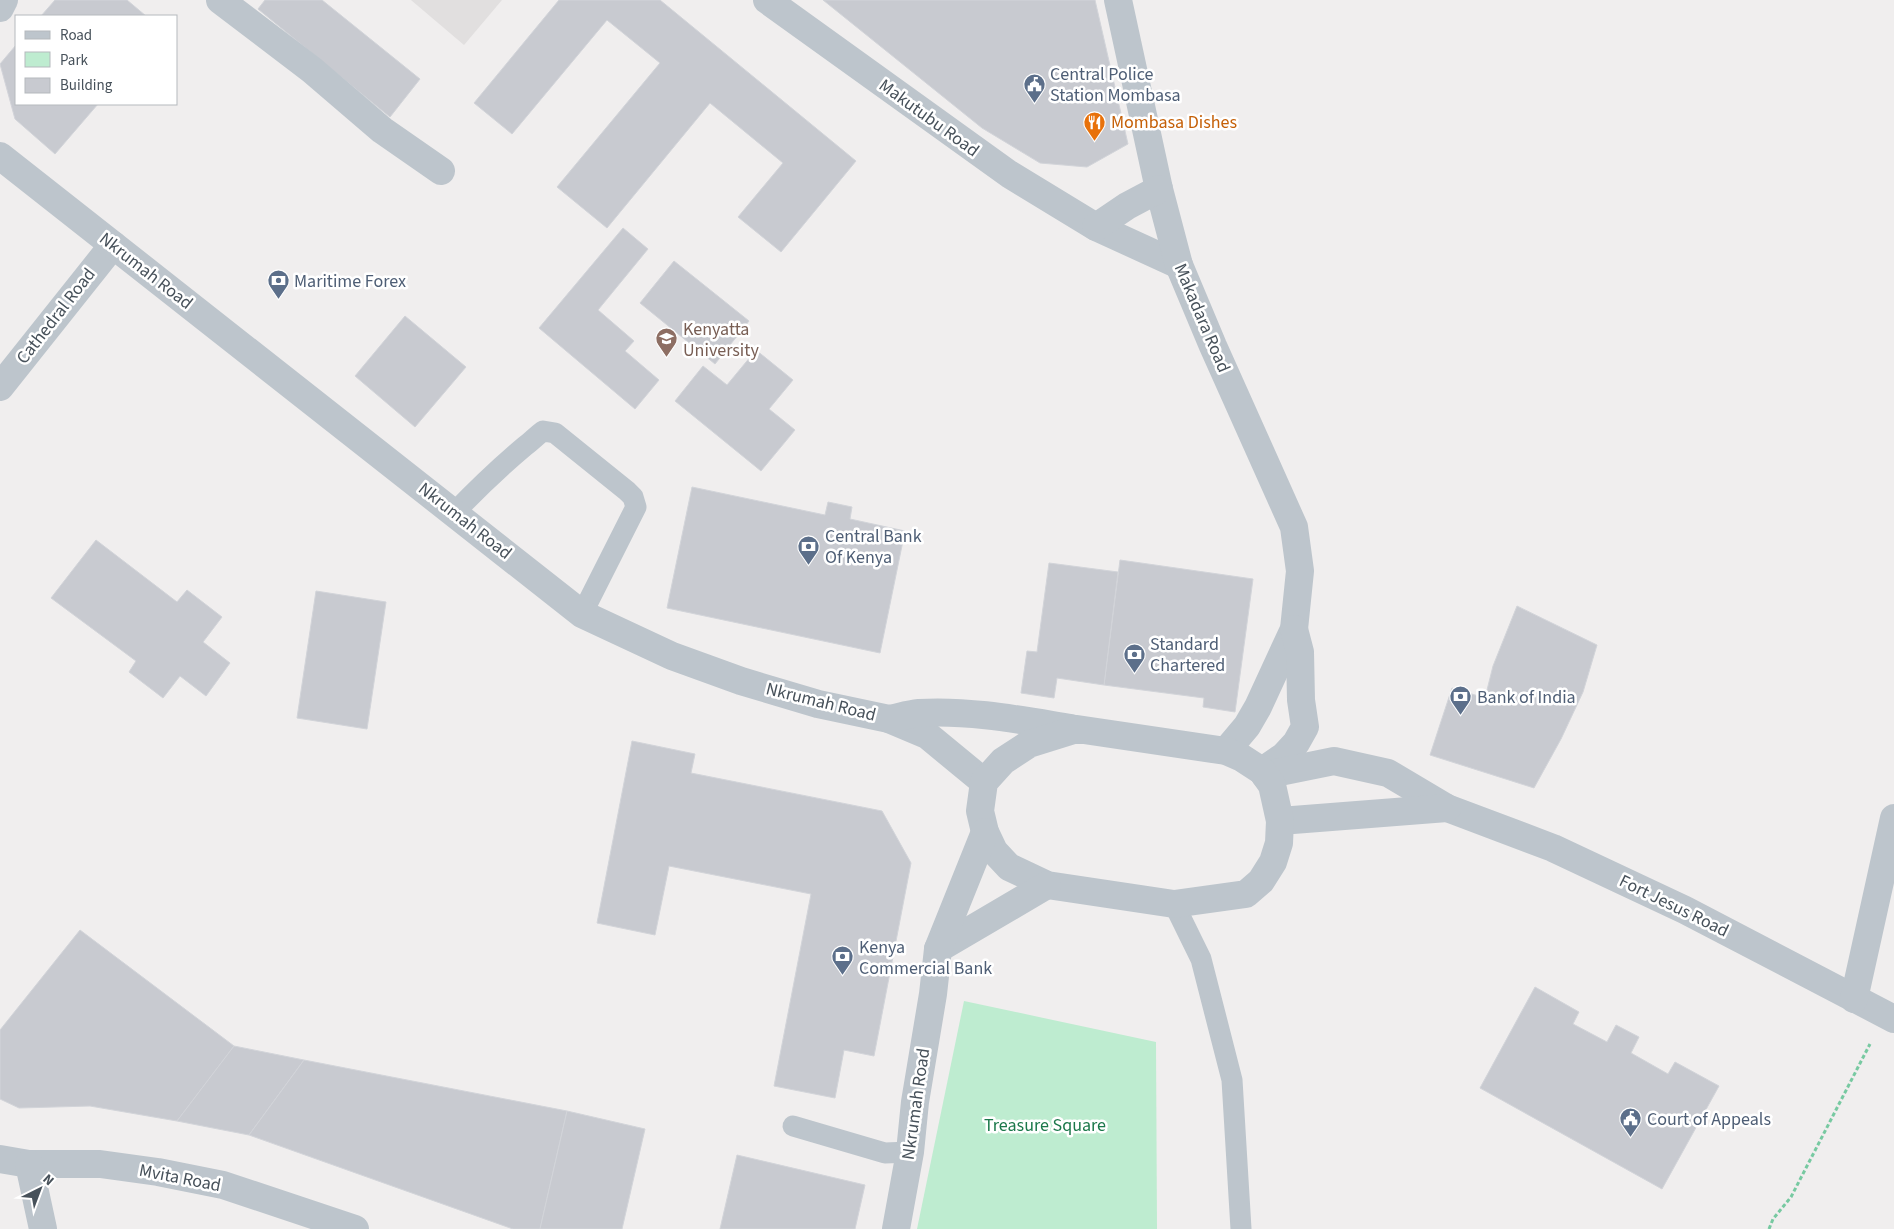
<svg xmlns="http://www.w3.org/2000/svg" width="1894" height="1229" viewBox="0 0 1894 1229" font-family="'Source Sans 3',sans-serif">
  <rect width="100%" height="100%" fill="#f0eeee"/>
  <path fill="#e1dfdf" d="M411,0H502L464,45Z"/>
  <path fill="#beecd0" d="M964,1001L1156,1042L1157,1229H917Z"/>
  <g fill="#c8cad0" stroke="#d2d4d9">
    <path d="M55,0H127L146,16H41Z"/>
    <path d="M265,0H322L420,79L390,117L258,9Z"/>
    <path d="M559,0H660L856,161L781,252L738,217L783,163L710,103L607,228L557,187L660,63L607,20L512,134L474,103Z"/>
    <path d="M823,0H1095L1128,144L1087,167L1040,163L982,128Z"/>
    <path d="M16,45V104H98L55,154L15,119L0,64Z"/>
    <path d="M623,228L648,249L598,310L634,341L625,351L659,380L635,409L539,328Z"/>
    <path d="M674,261L749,321L715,364L640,303Z"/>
    <path d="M405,316L466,367L415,427L355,376Z"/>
    <path d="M756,350L793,380L769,409L795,430L761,471L675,401L703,366L727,385Z"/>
    <path d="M692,487L825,515L828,502L852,507L850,519L905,531L880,653L667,608Z"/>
    <path d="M96,540L177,602L187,590L222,617L203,642L230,663L206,696L180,676L163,698L129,672L136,661L51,598Z"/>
    <path d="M1120,560L1253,579L1235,712L1203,707L1204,698L1104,685Z"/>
    <path d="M1049,563L1118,572L1104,685L1057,678L1054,698L1021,693L1027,651L1037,652Z"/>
    <path d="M316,591L386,602L367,729L297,718Z"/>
    <path d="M1517,606L1597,645L1583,692L1561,739L1534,788L1430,755L1452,688L1485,698L1493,666Z"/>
    <path d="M632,741L695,754L691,773L882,811L911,863L874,1056L844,1050L835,1098L774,1086L811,894L669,866L655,935L597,923Z"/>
    <path d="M80,930L234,1046L177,1121L90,1106L19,1108L0,1099V1030Z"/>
    <path d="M1535,987L1579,1012L1573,1024L1607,1042L1616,1025L1639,1037L1631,1053L1668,1074L1675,1062L1719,1086L1662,1189L1480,1088Z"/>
    <path d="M234,1046L304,1060L249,1135L177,1121Z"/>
    <path d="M304,1060L567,1111L540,1229H513L249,1135Z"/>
    <path d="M567,1111L645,1129L622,1229H540Z"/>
    <path d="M737,1155L865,1185L855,1229H720Z"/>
  </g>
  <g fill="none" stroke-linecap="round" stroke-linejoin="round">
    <path stroke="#77c9a1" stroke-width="3" stroke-dasharray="4 2.5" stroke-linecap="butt" d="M1769,1229L1773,1219L1791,1197L1870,1044"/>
    <g stroke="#bdc5cc" stroke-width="21">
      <path d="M454,513C477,489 500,467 525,446C532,441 536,436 543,431L555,433L627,491L633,497L636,507L582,614"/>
      <path d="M1174,904L1201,959L1232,1080L1241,1229"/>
      <path d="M793,1126L885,1153L910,1152"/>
    </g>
    <g stroke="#bdc5cc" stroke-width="28">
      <path d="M220,0L312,70L382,130L441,171"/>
      <path d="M767,0L1009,174L1096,227L1179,265"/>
      <path d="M1118,0L1159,189L1179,265L1213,346L1294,527L1300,571L1294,629L1258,707L1247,726L1226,751"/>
      <path d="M0,8L4,0"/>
      <path d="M1096,227L1127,206L1159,189"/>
      <path d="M0,387L113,245"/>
      <path d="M1262,771L1284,756L1296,743L1305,727L1301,700L1300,652L1294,629"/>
      <path d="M1265,775L1334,761L1388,773L1447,808L1553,848L1685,910L1894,1019"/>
      <path d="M1280,821L1447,808"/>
      <path d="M1854,999L1894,818"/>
      <path d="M0,1159L29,1164H100L158,1172L223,1185L355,1229"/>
      <path d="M29,1164L43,1229"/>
    </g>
    <g stroke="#bdc5cc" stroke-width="28">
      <path d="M0,156L582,614L672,656L741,681L818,704L889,719L927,735L984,782"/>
      <path d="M889,719C899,717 909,714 919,713C970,710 1021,720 1071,728"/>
      <path d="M1077,729L1226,751L1242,758L1262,771L1272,785L1280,821L1279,843L1273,862L1261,881L1246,894L1174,904L1047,885L1009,867L994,851L985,832L980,811L984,782L1003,761L1029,744Z"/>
      <path d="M938,949L1047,885"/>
      <path d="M896,1229L910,1152L915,1102L933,994L938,949L985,832"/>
    </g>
  </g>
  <defs>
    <symbol id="civic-pin" viewBox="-11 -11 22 30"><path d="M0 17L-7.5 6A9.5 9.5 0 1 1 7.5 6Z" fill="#5c6f8a" stroke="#fff"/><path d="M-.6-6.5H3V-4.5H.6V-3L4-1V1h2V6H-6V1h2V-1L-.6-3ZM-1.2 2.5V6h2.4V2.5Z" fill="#fff"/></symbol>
    <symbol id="restaurant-pin" viewBox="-11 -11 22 30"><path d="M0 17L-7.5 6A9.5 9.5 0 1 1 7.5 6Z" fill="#e8710a" stroke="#fff"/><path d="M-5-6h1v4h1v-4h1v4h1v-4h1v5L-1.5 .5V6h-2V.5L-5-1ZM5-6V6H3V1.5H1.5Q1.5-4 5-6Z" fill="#fff"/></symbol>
    <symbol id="bank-pin" viewBox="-11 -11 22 30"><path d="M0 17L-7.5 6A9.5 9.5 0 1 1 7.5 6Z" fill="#5c6f8a" stroke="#fff"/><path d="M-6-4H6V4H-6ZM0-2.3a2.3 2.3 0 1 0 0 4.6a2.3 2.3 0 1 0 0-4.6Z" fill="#fff"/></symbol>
    <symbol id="university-pin" viewBox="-11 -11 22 30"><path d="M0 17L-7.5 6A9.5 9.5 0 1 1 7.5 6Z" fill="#8d6e63" stroke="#fff"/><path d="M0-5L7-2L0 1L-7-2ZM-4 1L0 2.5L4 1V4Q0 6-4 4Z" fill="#fff"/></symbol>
  </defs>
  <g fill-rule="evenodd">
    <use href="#civic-pin" x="1022" y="72" width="25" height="34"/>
    <use href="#restaurant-pin" x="1082" y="110" width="25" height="34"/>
    <use href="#bank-pin" x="266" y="268" width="25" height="34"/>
    <use href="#university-pin" x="654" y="326" width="25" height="34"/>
    <use href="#bank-pin" x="796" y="534" width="25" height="34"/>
    <use href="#bank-pin" x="1122" y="642" width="25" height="34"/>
    <use href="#bank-pin" x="1448" y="684" width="25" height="34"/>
    <use href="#bank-pin" x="830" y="944" width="25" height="34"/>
    <use href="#civic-pin" x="1618" y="1106" width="25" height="34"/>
  </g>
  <g text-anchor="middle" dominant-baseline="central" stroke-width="5" stroke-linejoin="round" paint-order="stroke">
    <g font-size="18" fill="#4e5e75" stroke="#fff" text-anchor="start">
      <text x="1050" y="74">Central Police<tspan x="1050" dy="21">Station Mombasa</tspan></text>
      <text x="294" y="281">Maritime Forex</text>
      <text x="825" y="536">Central Bank<tspan x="825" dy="21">Of Kenya</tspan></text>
      <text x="1150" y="644">Standard<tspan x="1150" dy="21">Chartered</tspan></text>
      <text x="1477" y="697">Bank of India</text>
      <text x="859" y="947">Kenya<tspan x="859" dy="21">Commercial Bank</tspan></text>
      <text x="1647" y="1119">Court of Appeals</text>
    </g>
    <g font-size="18" fill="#47515a" stroke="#fff">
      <text transform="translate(929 118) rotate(36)">Makutubu Road</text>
      <text transform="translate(146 271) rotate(38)">Nkrumah Road</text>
      <text transform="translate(56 316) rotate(-52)">Cathedral Road</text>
      <text transform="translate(1202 318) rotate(67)">Makadara Road</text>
      <text transform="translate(465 521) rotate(38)">Nkrumah Road</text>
      <text transform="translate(821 702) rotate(14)">Nkrumah Road</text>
      <text transform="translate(1674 906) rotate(26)">Fort Jesus Road</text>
      <text transform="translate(916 1104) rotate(-82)">Nkrumah Road</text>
      <text transform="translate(180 1178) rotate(11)">Mvita Road</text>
    </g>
    <g font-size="18" fill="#c56008" stroke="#fff" text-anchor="start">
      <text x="1111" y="122">Mombasa Dishes</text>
    </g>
    <g font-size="18" fill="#785e54" stroke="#fff" text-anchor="start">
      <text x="683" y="329">Kenyatta<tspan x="683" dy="21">University</tspan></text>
    </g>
    <g font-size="18" fill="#1b784a" stroke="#fff">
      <text x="1045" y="1125">Treasure Square</text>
    </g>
  </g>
  <rect x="15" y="15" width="162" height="90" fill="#ffffff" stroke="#b5b9bd"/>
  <rect x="25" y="31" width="25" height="8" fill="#bdc5cc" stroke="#b5b9bd"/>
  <text x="60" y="40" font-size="15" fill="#47515a">Road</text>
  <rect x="25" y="52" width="25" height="15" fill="#beecd0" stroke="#b5b9bd"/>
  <text x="60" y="65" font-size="15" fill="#47515a">Park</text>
  <rect x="25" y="78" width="25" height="15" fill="#c8cad0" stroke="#b5b9bd"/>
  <text x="60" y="90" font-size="15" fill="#47515a">Building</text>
  <g transform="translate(40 1189) rotate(42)" stroke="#ffffff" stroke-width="4" paint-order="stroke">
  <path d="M0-4L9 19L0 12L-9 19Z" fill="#47515a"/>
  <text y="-8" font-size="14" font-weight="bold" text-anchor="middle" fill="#47515a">N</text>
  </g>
</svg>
